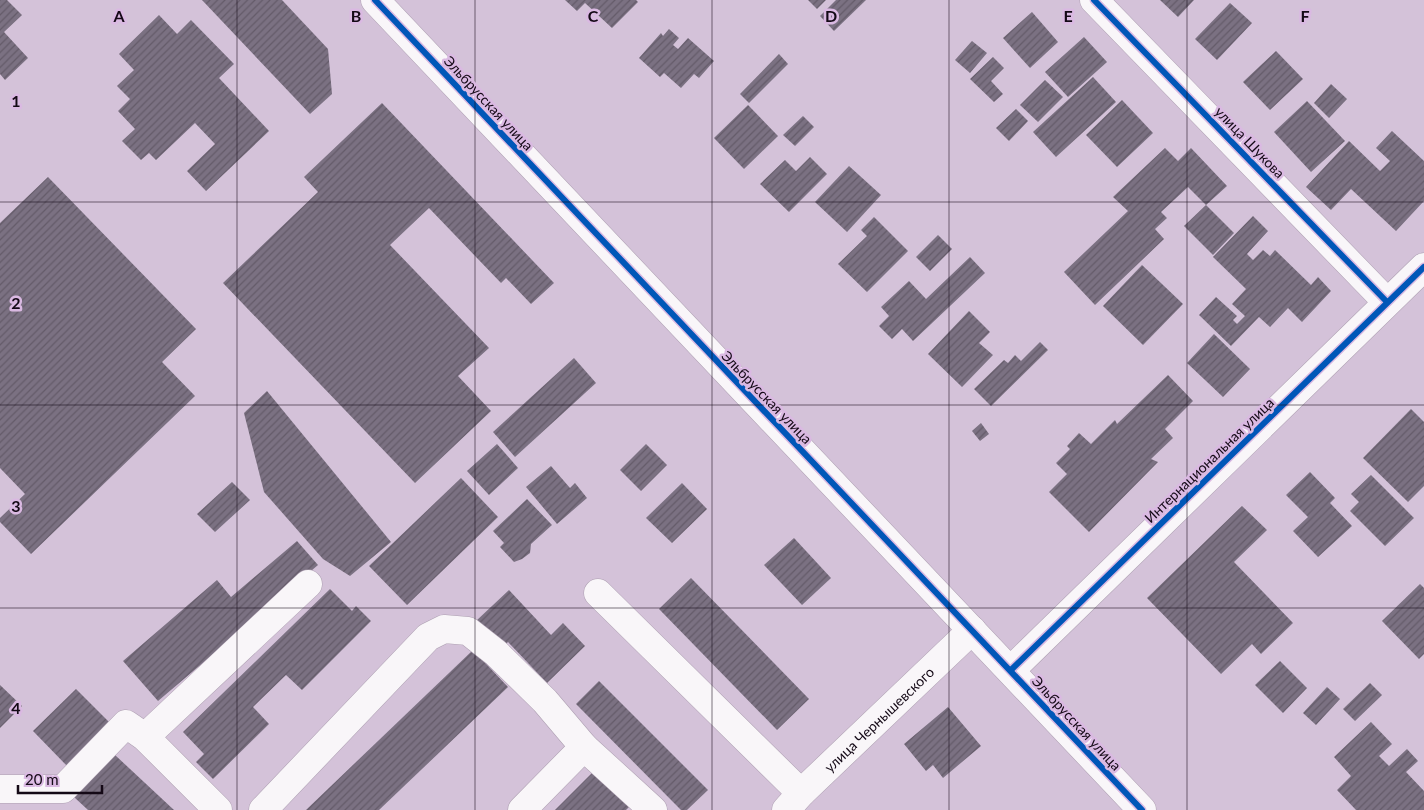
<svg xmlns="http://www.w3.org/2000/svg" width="1424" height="810" viewBox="0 0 1424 810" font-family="Lato,sans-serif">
  <defs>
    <pattern id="building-hatch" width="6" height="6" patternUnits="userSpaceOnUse" patternTransform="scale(1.25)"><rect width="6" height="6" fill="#7b7182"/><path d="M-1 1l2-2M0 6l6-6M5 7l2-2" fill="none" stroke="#645b69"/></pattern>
  </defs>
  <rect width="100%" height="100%" fill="#d4c2d9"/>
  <g fill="url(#building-hatch)">
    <path d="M0,0H7L22,15L4,32L28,58L5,80L0,74Z"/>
    <path d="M202,0H282L328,49L332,94L310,114Z"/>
    <path d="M565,0H636L638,2L612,28L585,3L577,11Z"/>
    <path d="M808,0H826L817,9Z"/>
    <path d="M836,0H866L834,31L820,16Z"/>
    <path d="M1160,0H1194L1178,17Z"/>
    <path d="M1230,3L1252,23L1217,60L1195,39Z"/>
    <path d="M1032,12L1058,42L1030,68L1003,38Z"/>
    <path d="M159,15L177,34L191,20L234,64L219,78L269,131L206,191L187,171L215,144L195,123L156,160L149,153L141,160L122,141L135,129L118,111L130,99L117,86L134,70L119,54Z"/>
    <path d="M669,29L679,38L673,45L678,49L688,38L714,61L699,78L694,74L681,88L664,73L660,77L639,58L661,33L663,36Z"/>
    <path d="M1084,37L1107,62L1068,97L1045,72Z"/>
    <path d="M972,41L987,53L970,73L955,60Z"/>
    <path d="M1276,51L1303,79L1270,110L1243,82Z"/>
    <path d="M779,54L788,64L749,103L740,94Z"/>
    <path d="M993,57L1004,68L991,81L1003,94L994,102L970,79Z"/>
    <path d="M1093,77L1116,102L1056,157L1033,132Z"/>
    <path d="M1045,80L1063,97L1038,122L1020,105Z"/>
    <path d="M1331,84L1347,99L1329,118L1314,103Z"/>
    <path d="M1122,100L1153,133L1117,167L1086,135Z"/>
    <path d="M1307,101L1345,141L1311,172L1274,132Z"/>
    <path d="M382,103L554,283L531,304L506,278L501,283L429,208L390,245L489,348L458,376L491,411L415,483L223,283L318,192L304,177Z"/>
    <path d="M748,105L778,136L744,169L714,138Z"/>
    <path d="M1016,109L1028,121L1009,141L996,128Z"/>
    <path d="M803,116L814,127L795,146L783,135Z"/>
    <path d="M1392,131L1424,161V201L1396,231L1351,189L1331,210L1306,187L1349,141L1380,171L1390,161L1376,148Z"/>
    <path d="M1165,148L1178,161L1191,148L1227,186L1206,205L1188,187L1161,212L1167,218L1155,229L1164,239L1095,305L1064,272L1128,211L1113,197Z"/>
    <path d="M810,157L827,174L789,212L760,184L785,160L796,171Z"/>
    <path d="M849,166L881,195L847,232L815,202Z"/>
    <path d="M48,177L196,329L162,362L195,396L31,554L0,522V518L25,494L0,468V223Z"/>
    <path d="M1206,205L1234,233L1213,255L1184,226Z"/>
    <path d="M1253,216L1268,231L1247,254L1253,260L1263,250L1270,256L1275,250L1311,285L1318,277L1331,291L1302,322L1288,308L1270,327L1259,317L1231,346L1199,315L1216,297L1237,316L1233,320L1237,324L1245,316L1232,304L1246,289L1213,257Z"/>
    <path d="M874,217L908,251L867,292L838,264L867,236L861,230Z"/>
    <path d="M938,235L952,249L930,271L916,257Z"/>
    <path d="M970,257L985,273L913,341L902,329L892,339L879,326L889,316L881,307L909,281L926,299Z"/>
    <path d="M1142,265L1183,304L1143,345L1103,306Z"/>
    <path d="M969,311L990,332L979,343L993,355L962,387L928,354Z"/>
    <path d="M1214,334L1250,369L1223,397L1187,363Z"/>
    <path d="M1040,342L1048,350L991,406L974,389L1004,360L1008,363L1015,355L1021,361Z"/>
    <path d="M574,358L596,383L515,457L493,432Z"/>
    <path d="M1168,375L1193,401L1165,429L1173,438L1151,459L1158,462L1089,532L1049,492L1067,474L1056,463L1070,449L1067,446L1079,433L1091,444L1115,420L1117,424Z"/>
    <path d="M267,391L391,542L350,576L323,559L264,492L244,413Z"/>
    <path d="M1411,409L1424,422V486L1408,502L1363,458Z"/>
    <path d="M981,423L989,434L980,441L972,431Z"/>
    <path d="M497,444L518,468L489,495L467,471Z"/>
    <path d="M646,444L667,465L641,491L620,470Z"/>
    <path d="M551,466L570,488L575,483L587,498L557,524L526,487Z"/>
    <path d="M1310,472L1335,498L1330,503L1352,526L1318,557L1293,531L1308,517L1286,495Z"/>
    <path d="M1371,475L1414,518L1385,546L1350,511L1359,502L1351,494Z"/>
    <path d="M461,478L498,517L407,605L369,566Z"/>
    <path d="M232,482L250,500L215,532L197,514Z"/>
    <path d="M682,483L707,509L672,543L646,518Z"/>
    <path d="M527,499L552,525L531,544L530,553L522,559L514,562L500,547L504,543L493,531Z"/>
    <path d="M1242,506L1267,530L1234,562L1293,623L1261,654L1252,644L1221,674L1147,598Z"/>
    <path d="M794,538L831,578L802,605L764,565Z"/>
    <path d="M297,541L318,565L158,701L123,661L217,580L231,597Z"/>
    <path d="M691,578L809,699L777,730L659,609Z"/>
    <path d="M1420,584L1424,588V654L1419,659L1382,621Z"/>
    <path d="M330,589L352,611L356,606L371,621L302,690L286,675L253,707L269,724L213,779L196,762L204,754L183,732Z"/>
    <path d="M509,590L551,635L563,623L585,646L547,683L508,642L502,648L476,621Z"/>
    <path d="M473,650L508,687L379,810H306Z"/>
    <path d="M1280,661L1307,688L1283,713L1255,685Z"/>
    <path d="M599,681L708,790L687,810H681L576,704Z"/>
    <path d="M1370,683L1382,695L1355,721L1343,709Z"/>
    <path d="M0,685L22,706L0,728Z"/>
    <path d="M1327,687L1340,699L1316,725L1303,713Z"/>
    <path d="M76,689L112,725L69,768L33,731Z"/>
    <path d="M948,707L981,746L943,778L933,765L926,771L904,744Z"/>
    <path d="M1371,722L1392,744L1379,756L1389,766L1407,749L1418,761L1406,772L1424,791V810H1356L1337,790L1351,776L1334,757Z"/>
    <path d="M115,755L174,810H88L74,797Z"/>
    <path d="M594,771L629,807L626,810H555Z"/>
  </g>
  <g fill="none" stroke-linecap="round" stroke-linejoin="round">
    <defs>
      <g id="minor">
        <path d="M375,0L1142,810"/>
        <path d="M1094,0L1387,302"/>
        <path d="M598,593L801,793"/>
        <path d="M1011,670L1424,267"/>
        <path d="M145,737L308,584"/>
        <path d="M0,789H63L126,724L145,737L218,810"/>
        <path d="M263,810L428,637L444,629L468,631L496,653L545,701L584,747L653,810"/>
        <path d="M522,810L584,747"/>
        <path id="s1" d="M786,810L801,793L972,630"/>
      </g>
    </defs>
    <use href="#minor" stroke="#aea0b2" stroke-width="29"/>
    <use href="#minor" stroke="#f9f6f9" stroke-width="28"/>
    <defs>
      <g id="cycleway">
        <path d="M375,0L1142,810"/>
        <path d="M1094,0L1387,302"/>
        <path d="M1011,670L1424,267"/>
      </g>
    </defs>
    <use href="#cycleway" stroke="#dab9e2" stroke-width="9"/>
    <use href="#cycleway" stroke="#0057b8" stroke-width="6"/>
  </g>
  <path fill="none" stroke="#140916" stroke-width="1" stroke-opacity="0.55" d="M237,0V810M475,0V810M712,0V810M949,0V810M1187,0V810M0,202H1424M0,405H1424M0,608H1424"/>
  <g text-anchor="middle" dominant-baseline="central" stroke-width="5" stroke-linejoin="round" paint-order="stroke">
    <g font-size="14" fill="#140916" stroke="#dab9e2">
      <text transform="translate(489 103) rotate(47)">Эльбрусская улица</text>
      <text transform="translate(1250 142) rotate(46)">улица Шукова</text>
      <text transform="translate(767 397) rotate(46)">Эльбрусская улица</text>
      <text transform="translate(1209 460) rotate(-44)">Интернациональная улица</text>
      <text stroke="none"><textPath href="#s1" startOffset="130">улица Чернышевского</textPath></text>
      <text transform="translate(1077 723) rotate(47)">Эльбрусская улица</text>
    </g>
  </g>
  <g font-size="16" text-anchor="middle" font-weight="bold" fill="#140916" stroke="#dab9e2" stroke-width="5" stroke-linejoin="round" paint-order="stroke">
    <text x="119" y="22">A</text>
    <text x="356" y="22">B</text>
    <text x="593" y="22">C</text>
    <text x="831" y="22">D</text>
    <text x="1068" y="22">E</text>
    <text x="1305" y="22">F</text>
    <text x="16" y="107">1</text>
    <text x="16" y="309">2</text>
    <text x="16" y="512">3</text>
    <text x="16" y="714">4</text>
  </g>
  <path d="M18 785v8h84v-8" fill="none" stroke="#140916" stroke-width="2.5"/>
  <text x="25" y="785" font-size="15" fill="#140916" stroke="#dab9e2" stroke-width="4" paint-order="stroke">20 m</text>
</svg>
